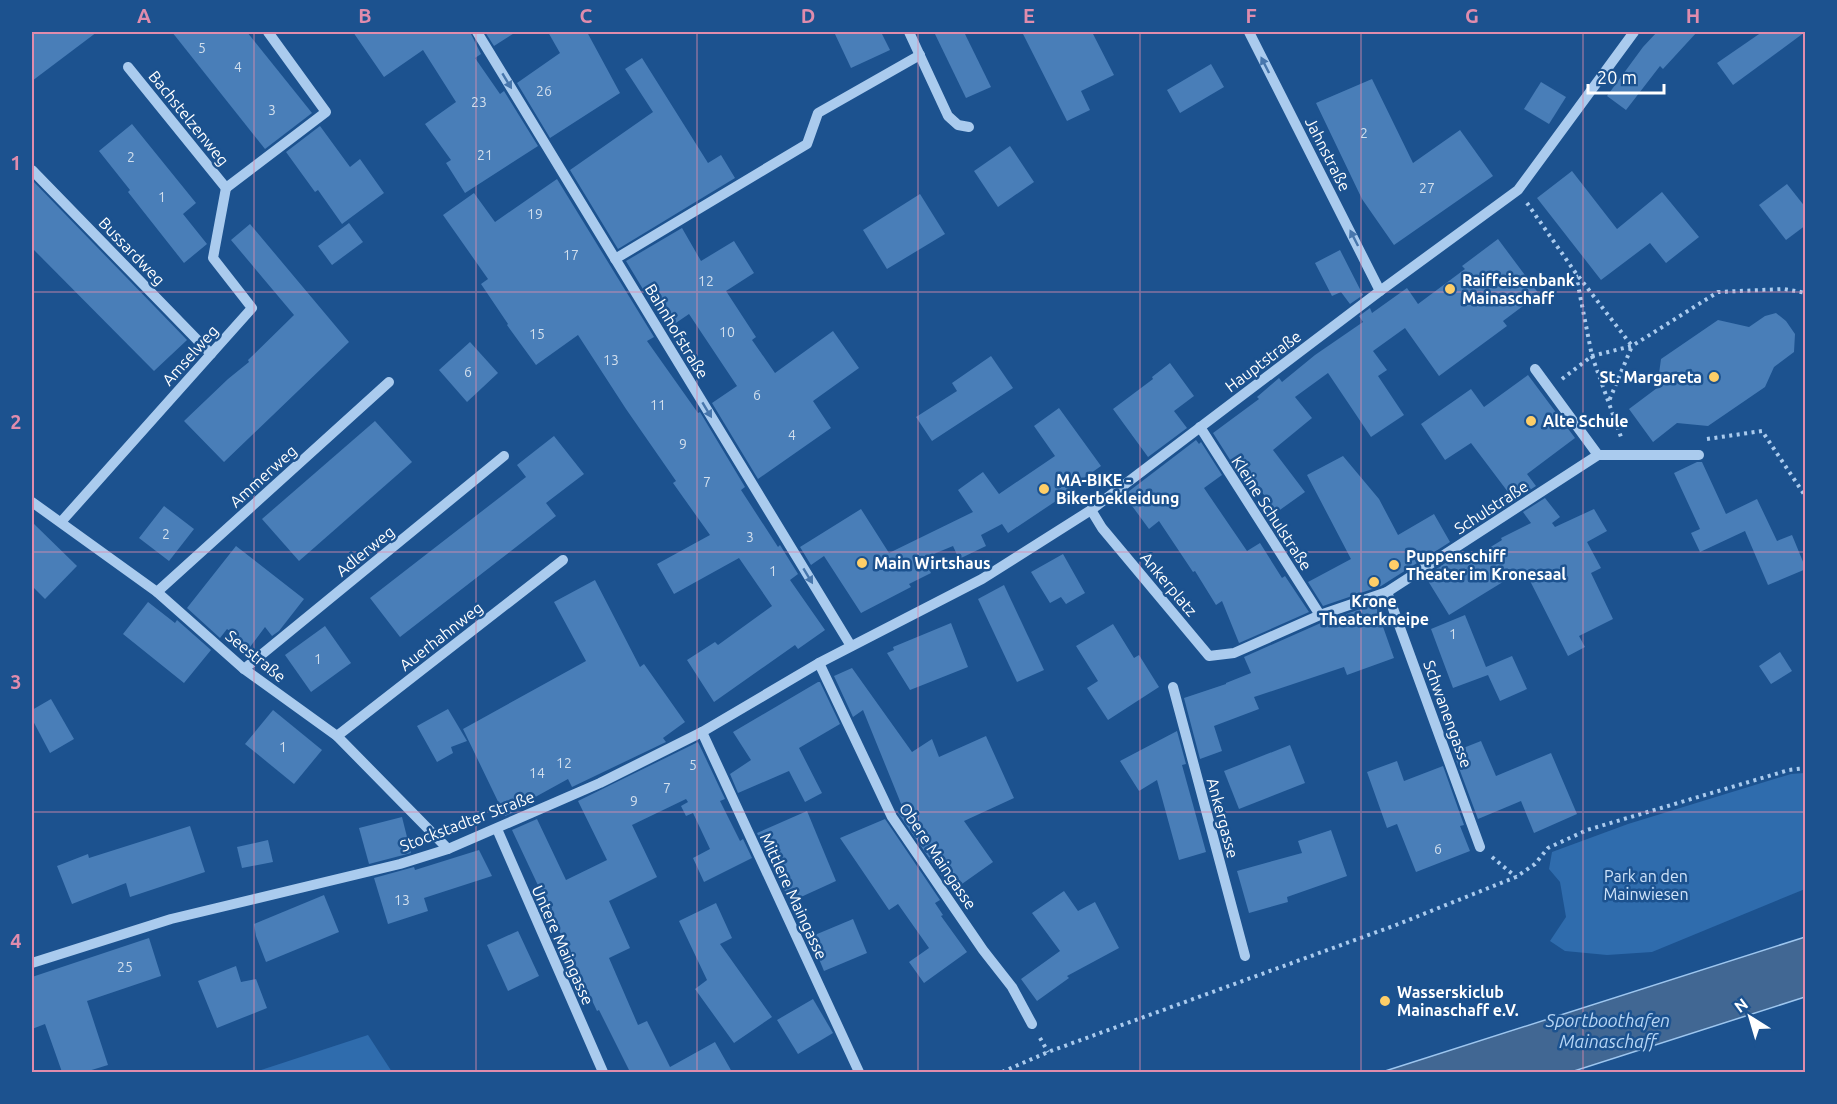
<svg xmlns="http://www.w3.org/2000/svg" width="1837" height="1104" viewBox="0 0 1837 1104" font-family="Ubuntu,sans-serif">
  <rect width="100%" height="100%" fill="#1c528f"/>
  <g fill="#2f6cad">
    <path d="M1805,773V889L1652,952L1607,955L1565,951L1550,941L1566,917L1560,882L1549,869L1552,852L1628,824L1791,774Z"/>
    <path d="M368,1035L392,1072H255Z"/>
  </g>
  <path fill="#416793" stroke="#9dc6ef" stroke-width="1.5" d="M1805,937V997L1571,1072H1382Z"/>
  <g fill="#497eb8">
    <path d="M32,32H97L32,81Z"/>
    <path d="M172,32H247L312,113L265,149Z"/>
    <path d="M353,32H470L481,54L475,58L500,94L504,91L538,146L465,193L446,163L451,160L425,124L456,102L423,50L384,77Z"/>
    <path d="M485,32H516L494,46Z"/>
    <path d="M548,32H587L620,93L550,138L517,83L560,53Z"/>
    <path d="M834,32H881L890,50L851,68Z"/>
    <path d="M934,32H964L991,87L966,98Z"/>
    <path d="M1022,32H1092L1114,75L1081,91L1090,110L1067,121Z"/>
    <path d="M1657,32H1697L1663,69L1660,66L1626,110L1607,96L1643,47Z"/>
    <path d="M1762,32H1805L1733,85L1717,63Z"/>
    <path d="M642,58L708,163L721,155L735,178L618,249L570,170L653,112L625,69Z"/>
    <path d="M1211,64L1224,87L1180,113L1167,90Z"/>
    <path d="M1372,79L1413,163L1460,130L1493,176L1394,245L1362,199L1316,103Z"/>
    <path d="M1541,82L1566,97L1549,124L1524,109Z"/>
    <path d="M132,124L196,203L183,214L207,244L184,263L128,192L130,190L99,151Z"/>
    <path d="M320,126L350,167L360,159L384,193L342,224L318,190L315,192L286,152Z"/>
    <path d="M1010,146L1034,182L998,207L974,171Z"/>
    <path d="M1572,171L1617,229L1662,192L1699,237L1666,263L1650,243L1601,280L1537,198Z"/>
    <path d="M557,179L654,337L647,341L698,413L700,412L745,487L741,490L778,547L780,545L798,574L790,580L825,630L798,649L795,645L714,702L687,660L715,642L718,645L772,606L739,558L674,594L657,564L710,535L673,483L676,481L626,409L578,335L536,365L507,325L508,324L481,284L488,279L443,215L474,193L495,222Z"/>
    <path d="M32,180L187,340L154,371L32,248Z"/>
    <path d="M1787,184L1806,208V225L1786,240L1759,205Z"/>
    <path d="M920,194L945,234L887,269L863,230Z"/>
    <path d="M349,223L363,242L332,265L318,246Z"/>
    <path d="M250,224L349,342L224,462L184,421L228,379L249,362L248,360L294,315L231,240Z"/>
    <path d="M682,228L701,261L734,241L754,273L726,291L756,337L752,340L775,373L833,331L859,368L813,401L831,428L758,479L712,403L737,386L689,314L667,329L626,261Z"/>
    <path d="M1498,239L1539,294L1503,321L1507,326L1439,376L1405,328L1373,351L1387,370L1378,376L1404,415L1371,437L1328,373L1295,397L1312,418L1273,450L1305,492L1277,512L1239,462L1234,466L1213,433L1259,399L1257,397L1279,378L1282,382L1315,355L1363,322L1359,316L1370,308L1372,313L1407,288L1418,304L1465,269L1462,266Z"/>
    <path d="M1340,250L1363,295L1350,304L1341,292L1332,296L1315,263Z"/>
    <path d="M1776,313L1786,321L1795,334L1794,352L1774,367L1765,387L1708,426L1677,423L1653,442L1629,409L1657,388L1661,359L1718,320L1749,327L1765,316Z"/>
    <path d="M470,342L498,373L467,402L439,370Z"/>
    <path d="M991,356L1013,388L932,441L916,417L957,391L952,383Z"/>
    <path d="M1170,363L1194,396L1174,411L1187,428L1148,457L1113,409L1153,379L1152,377Z"/>
    <path d="M1528,375L1575,438L1527,474L1536,486L1514,500L1471,443L1445,460L1421,424L1471,389L1484,407Z"/>
    <path d="M1059,408L1101,466L1070,488L1071,491L1008,533L1002,524L981,535L986,546L959,559L953,546L924,558L931,573L909,584L911,587L861,613L824,556L811,565L800,547L861,509L889,553L973,512L958,490L983,472L999,494L1055,456L1034,426Z"/>
    <path d="M375,421L412,462L299,561L262,519Z"/>
    <path d="M554,436L584,474L546,503L556,516L400,637L370,598L526,477L517,465Z"/>
    <path d="M1196,440L1199,444L1201,442L1222,475L1204,488L1247,551L1260,543L1282,578L1285,576L1309,612L1239,643L1222,601L1216,605L1195,571L1193,572L1159,521L1149,529L1124,495Z"/>
    <path d="M1343,456L1379,499L1398,535L1434,514L1450,542L1381,586L1323,606L1308,582L1351,559L1307,475Z"/>
    <path d="M1697,462H1702L1726,514L1757,499L1777,541L1792,535L1806,569L1768,585L1745,531L1700,552L1691,533L1700,529L1674,473Z"/>
    <path d="M1545,498L1560,517L1552,523L1555,527L1594,509L1607,531L1587,542L1601,568L1591,573L1613,619L1579,636L1585,647L1568,656L1524,569L1449,615L1425,576L1458,555L1463,564L1502,540L1501,538L1531,523L1523,512Z"/>
    <path d="M164,506L194,529L169,561L139,538Z"/>
    <path d="M32,522L77,566L45,599L32,586Z"/>
    <path d="M236,546L304,599L279,631L272,636L265,627L250,647L227,629L220,638L187,608Z"/>
    <path d="M1063,554L1085,593L1066,604L1061,597L1050,603L1031,572Z"/>
    <path d="M595,580L640,667L644,664L685,722L663,738L666,742L572,787L568,779L528,801L530,805L505,816L463,729L586,661L554,602Z"/>
    <path d="M1004,585L1044,670L1017,682L978,599Z"/>
    <path d="M148,602L175,623L177,620L211,650L184,683L123,634Z"/>
    <path d="M1375,604L1394,658L1347,675L1344,667L1254,697L1259,709L1214,726L1222,751L1200,759L1184,698L1226,684V683L1251,673L1244,657L1323,622Z"/>
    <path d="M1465,615L1486,667L1512,656L1527,689L1500,701L1488,675L1453,688L1431,629Z"/>
    <path d="M951,623L968,667L910,690L887,653L894,650L893,647Z"/>
    <path d="M1113,624L1134,658L1139,655L1159,687L1108,720L1087,688L1098,681L1076,646Z"/>
    <path d="M325,626L351,663L311,692L285,655Z"/>
    <path d="M1780,652L1792,671L1771,684L1759,666Z"/>
    <path d="M852,668L912,752L932,739L939,757L986,736L1014,798L964,821L993,862L952,891L898,813L904,811L863,710L853,717L834,676Z"/>
    <path d="M818,682H820L840,724L799,748L822,793L805,802L789,771L738,793L730,774L751,760L733,732Z"/>
    <path d="M51,699L74,739L50,753L32,719V710Z"/>
    <path d="M448,709L467,741L451,747L453,753L437,762L417,726Z"/>
    <path d="M273,710L322,750L294,784L245,744Z"/>
    <path d="M1177,731L1186,764L1182,765L1206,852L1179,860L1157,780L1139,791L1120,761Z"/>
    <path d="M1481,741L1496,776L1551,753L1577,814L1534,833L1521,801L1478,819L1453,752Z"/>
    <path d="M698,742L725,799L720,801L740,841L743,839L752,858L704,882L693,858L710,849L693,813L686,816L681,806L688,802L686,799L632,825L657,877L609,901L630,948L609,958L638,1025L647,1021L670,1067L715,1042L732,1072H630L599,1010L597,1011L512,830L537,819L566,880L607,860L578,801Z"/>
    <path d="M1290,745L1305,783L1239,809L1224,771Z"/>
    <path d="M1397,761L1404,781L1443,766L1464,825L1460,826L1470,851L1416,872L1397,824L1387,828L1367,772Z"/>
    <path d="M807,811L836,881L790,902L757,833Z"/>
    <path d="M402,817L411,853L369,864L359,828Z"/>
    <path d="M885,819L940,900L935,903L943,915L941,916L967,952L924,983L909,962L929,948L898,904L889,910L840,838Z"/>
    <path d="M190,826L205,872L130,897L126,883L72,904L57,866L88,854L89,858Z"/>
    <path d="M1331,830L1347,876L1287,897L1288,902L1249,913L1237,871L1302,853L1298,841Z"/>
    <path d="M268,840L273,862L242,868L237,847Z"/>
    <path d="M479,850L492,876L424,898L428,911L388,924L374,878L414,867L415,870Z"/>
    <path d="M1064,891L1078,911L1095,902L1119,948L1067,976L1069,978L1037,1001L1021,979L1060,951L1032,913Z"/>
    <path d="M324,895L339,932L266,962L256,936L254,924Z"/>
    <path d="M716,903L732,938L720,944L772,1017L734,1043L695,989L707,980L679,921Z"/>
    <path d="M853,919L867,953L824,971L810,937Z"/>
    <path d="M518,931L539,976L508,991L487,945Z"/>
    <path d="M149,938L161,976L87,1001L108,1065L85,1072H62L45,1024L32,1029V977Z"/>
    <path d="M236,966L241,982L256,979L267,1008L217,1028L198,981Z"/>
    <path d="M813,999L833,1033L798,1054L777,1020Z"/>
  </g>
  <g fill="none" stroke-linecap="round" stroke-linejoin="round">
    <g stroke="#aacbee" stroke-width="4" stroke-dasharray="3 4.5" stroke-linecap="butt">
      <path d="M1527,203L1575,272L1632,346L1609,401"/>
      <path d="M1576,275L1592,356L1621,437"/>
      <path d="M1562,379L1592,356L1632,346L1718,292L1784,289L1806,293"/>
      <path d="M1707,439L1762,431L1806,497"/>
      <path d="M1492,857L1516,877"/>
      <path d="M1040,1038L1048,1052"/>
      <path d="M1002,1072L1048,1052L1396,925L1516,877L1535,864L1548,848L1587,830L1789,770L1806,768"/>
    </g>
    <g stroke="#aacbee" stroke-width="10">
      <path d="M477,32L851,646"/>
      <path d="M909,32L948,116L958,125L969,127"/>
      <path d="M1249,32L1380,291"/>
      <path d="M128,67L226,188"/>
      <path d="M32,170L211,354"/>
      <path d="M226,188L326,112L268,32"/>
      <path d="M615,259L807,144L818,113L920,55"/>
      <path d="M1535,369L1598,455"/>
      <path d="M1200,427L1320,615"/>
      <path d="M1598,455H1699"/>
      <path d="M32,502L157,592L244,669L337,736L448,849"/>
      <path d="M1091,510L1102,528L1209,656L1234,653L1320,615L1387,592L1598,455"/>
      <path d="M61,522L252,308L213,258L226,188"/>
      <path d="M157,592L389,382"/>
      <path d="M1387,592L1480,847"/>
      <path d="M819,663L892,817L983,950L1012,987L1032,1024"/>
      <path d="M244,669L504,456"/>
      <path d="M1173,687L1245,956"/>
      <path d="M702,732L859,1072"/>
      <path d="M337,736L563,560"/>
      <path d="M497,829L603,1072"/>
      <path d="M32,963L171,919L400,864L448,849L600,783L702,732L819,663L982,579L1091,510L1380,291L1518,190L1634,32"/>
    </g>
  </g>
  <defs><path id="oneway-solid" d="M-6-.8H1V-3.2L6.5 0L1 3.2V.8H-6Z" transform="scale(1.5)"/></defs>
  <g fill="#4776ac">
    <use href="#oneway-solid" transform="translate(1265 65) rotate(-117)"/>
    <use href="#oneway-solid" transform="translate(507 81) rotate(59)"/>
    <use href="#oneway-solid" transform="translate(1354 238) rotate(-117)"/>
    <use href="#oneway-solid" transform="translate(707 410) rotate(59)"/>
    <use href="#oneway-solid" transform="translate(808 576) rotate(59)"/>
  </g>
  <path fill="none" stroke="#e08cad" stroke-width="1.5" stroke-opacity="0.55" d="M254,32V1072M476,32V1072M697,32V1072M918,32V1072M1140,32V1072M1361,32V1072M1583,32V1072M32,292H1806M32,552H1806M32,812H1806"/>
  <g fill="#fece68" stroke="#1c528f" stroke-width="2">
    <circle cx="1450" cy="289" r="6"/>
    <circle cx="1714" cy="377" r="6"/>
    <circle cx="1531" cy="421" r="6"/>
    <circle cx="1044" cy="489" r="6"/>
    <circle cx="862" cy="563" r="6"/>
    <circle cx="1394" cy="565" r="6"/>
    <circle cx="1374" cy="582" r="6"/>
    <circle cx="1385" cy="1001" r="6"/>
  </g>
  <g text-anchor="middle" dominant-baseline="central" stroke-width="5" stroke-linejoin="round" paint-order="stroke">
    <g font-size="14" fill="#d2dfed">
      <text x="202" y="48">5</text>
      <text x="238" y="67">4</text>
      <text x="544" y="91">26</text>
      <text x="479" y="102">23</text>
      <text x="272" y="110">3</text>
      <text x="1364" y="133">2</text>
      <text x="485" y="155">21</text>
      <text x="131" y="157">2</text>
      <text x="1427" y="188">27</text>
      <text x="162" y="197">1</text>
      <text x="535" y="214">19</text>
      <text x="571" y="255">17</text>
      <text x="706" y="281">12</text>
      <text x="727" y="332">10</text>
      <text x="537" y="334">15</text>
      <text x="611" y="360">13</text>
      <text x="468" y="372">6</text>
      <text x="757" y="395">6</text>
      <text x="658" y="405">11</text>
      <text x="792" y="435">4</text>
      <text x="683" y="444">9</text>
      <text x="707" y="482">7</text>
      <text x="166" y="534">2</text>
      <text x="750" y="537">3</text>
      <text x="773" y="571">1</text>
      <text x="1453" y="634">1</text>
      <text x="318" y="659">1</text>
      <text x="283" y="747">1</text>
      <text x="564" y="763">12</text>
      <text x="693" y="765">5</text>
      <text x="537" y="773">14</text>
      <text x="667" y="788">7</text>
      <text x="634" y="801">9</text>
      <text x="1438" y="849">6</text>
      <text x="402" y="900">13</text>
      <text x="125" y="967">25</text>
    </g>
    <g font-size="16" fill="#fff" stroke="#1c528f">
      <text transform="translate(189 118) rotate(51)">Bachstelzenweg</text>
      <text transform="translate(1328 154) rotate(63)">Jahnstraße</text>
      <text transform="translate(132 251) rotate(46)">Bussardweg</text>
      <text transform="translate(677 331) rotate(59)">Bahnhofstraße</text>
      <text transform="translate(190 355) rotate(-48)">Amselweg</text>
      <text transform="translate(1263 361) rotate(-37)">Hauptstraße</text>
      <text transform="translate(263 476) rotate(-42)">Ammerweg</text>
      <text transform="translate(1491 507) rotate(-33)">Schulstraße</text>
      <text transform="translate(1272 513) rotate(57)">Kleine Schulstraße</text>
      <text transform="translate(365 551) rotate(-39)">Adlerweg</text>
      <text transform="translate(1169 584) rotate(50)">Ankerplatz</text>
      <text transform="translate(441 636) rotate(-38)">Auerhahnweg</text>
      <text transform="translate(256 656) rotate(39)">Seestraße</text>
      <text transform="translate(1448 714) rotate(70)">Schwanengasse</text>
      <text transform="translate(1223 818) rotate(75)">Ankergasse</text>
      <text transform="translate(467 821) rotate(-21)">Stockstadter Straße</text>
      <text transform="translate(938 856) rotate(56)">Obere Maingasse</text>
      <text transform="translate(794 896) rotate(65)">Mittlere Maingasse</text>
      <text transform="translate(563 945) rotate(66)">Untere Maingasse</text>
    </g>
    <g font-size="16" font-weight="bold" fill="#fff" stroke="#1c528f" text-anchor="start">
      <text x="1462" y="280">Raiffeisenbank<tspan x="1462" dy="18">Mainaschaff</tspan></text>
      <text x="1702" y="377" text-anchor="end">St. Margareta</text>
      <text x="1543" y="421">Alte Schule</text>
      <text x="1056" y="480">MA-BIKE -<tspan x="1056" dy="18">Bikerbekleidung</tspan></text>
      <text x="1406" y="556">Puppenschiff<tspan x="1406" dy="18">Theater im Kronesaal</tspan></text>
      <text x="874" y="563">Main Wirtshaus</text>
      <text x="1374" y="601" text-anchor="middle">Krone<tspan x="1374" dy="18">Theaterkneipe</tspan></text>
      <text x="1397" y="992">Wasserskiclub<tspan x="1397" dy="18">Mainaschaff e.V.</tspan></text>
    </g>
    <g font-size="16" fill="#d0e4fa" stroke="#1c528f">
      <text x="1646" y="876">Park an den<tspan x="1646" dy="18">Mainwiesen</tspan></text>
    </g>
    <g font-size="18" font-style="italic" fill="#b6d5f5" stroke="#1c528f">
      <text x="1608" y="1020">Sportboothafen<tspan x="1608" dy="21">Mainaschaff</tspan></text>
    </g>
  </g>
  <rect width="1837" height="1104" fill="none" stroke="#1c528f" stroke-width="66"/>
  <g transform="translate(1750 1017) rotate(323)" stroke="#1c528f" stroke-width="4.5" paint-order="stroke">
  <path d="M0-4.5L10 22L0 15L-10 22Z" fill="#ffffff"/>
  <text y="-9" font-size="16" font-weight="bold" text-anchor="middle" fill="#ffffff">N</text>
  </g>
  <path d="M1588 84v9h76v-9" fill="none" stroke="#ffffff" stroke-width="3"/>
  <text x="1597" y="84" font-size="18" fill="#ffffff" stroke="#1c528f" stroke-width="4.5" paint-order="stroke">20 m</text>
  <rect x="33" y="33" width="1771" height="1038" fill="none" stroke="#e08cad" stroke-width="2"/>
  <g font-size="20" text-anchor="middle" font-weight="bold" fill="#e08cad">
    <text x="144" y="23">A</text>
    <text x="365" y="23">B</text>
    <text x="586" y="23">C</text>
    <text x="808" y="23">D</text>
    <text x="1029" y="23">E</text>
    <text x="1251" y="23">F</text>
    <text x="1472" y="23">G</text>
    <text x="1693" y="23">H</text>
    <text x="16" y="170">1</text>
    <text x="16" y="429">2</text>
    <text x="16" y="689">3</text>
    <text x="16" y="948">4</text>
  </g>
</svg>
